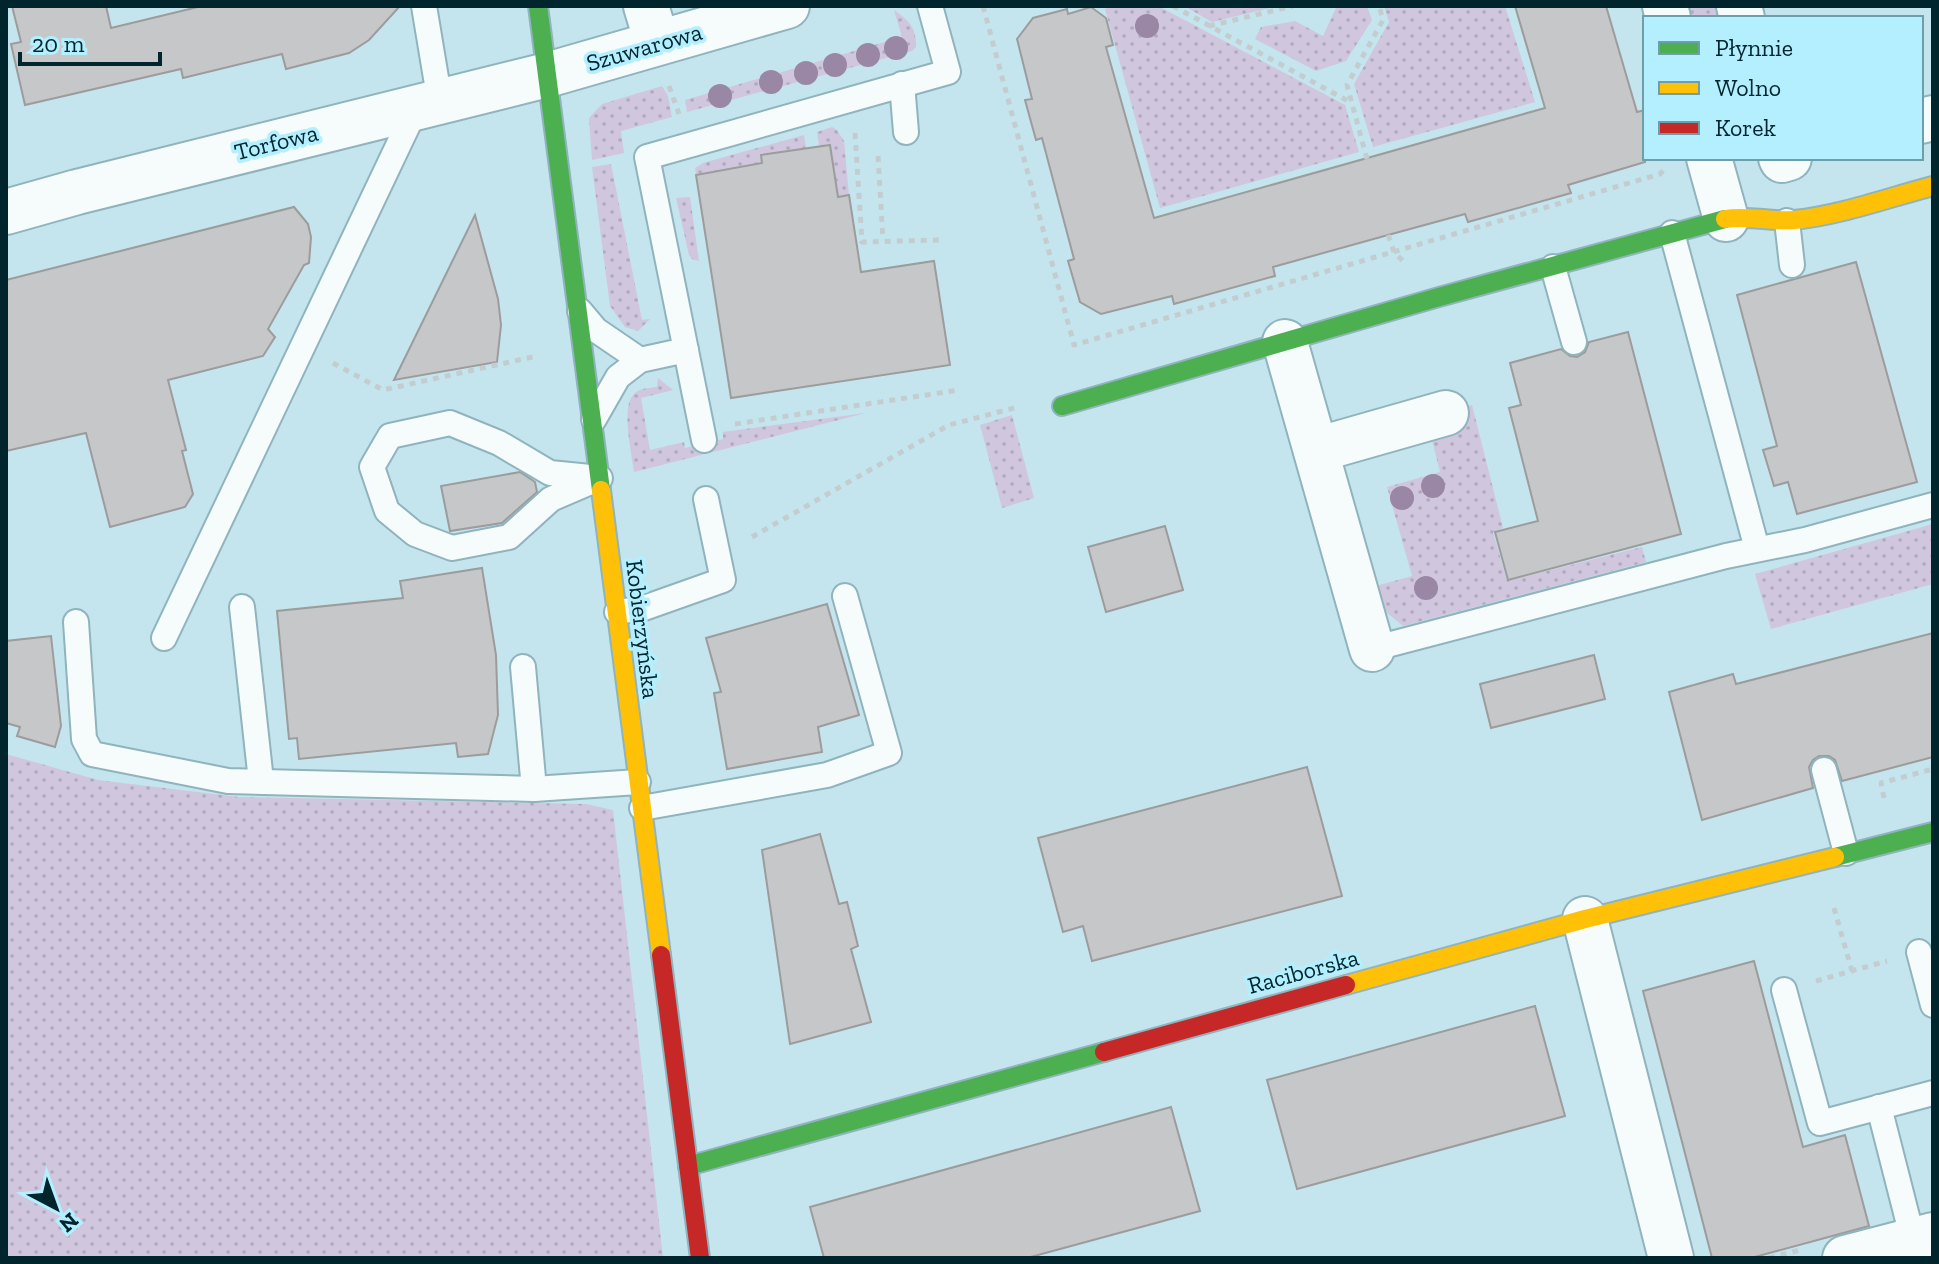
<svg xmlns="http://www.w3.org/2000/svg" width="1939" height="1264" viewBox="0 0 1939 1264" font-family="'Zilla Slab',serif">
  <defs>
    <pattern id="grass-dots" width="8" height="8" patternUnits="userSpaceOnUse" patternTransform="scale(2)"><rect width="8" height="8" fill="#d0c6dd"/><path d="M2 2h.1M6 6h.1" fill="none" stroke="#b1aabe" stroke-width="1.8" stroke-linecap="round"/></pattern>
  </defs>
  <rect width="100%" height="100%" fill="#c4e5ee"/>
  <g fill="url(#grass-dots)">
    <path d="M1115,6H1158L1345,105L1359,152L1160,208L1105,9Z"/>
    <path d="M1184,6H1278L1212,22Z"/>
    <path d="M1344,6H1367L1372,20L1346,61L1316,71L1255,39L1261,27L1295,21L1323,36L1336,8Z"/>
    <path d="M1384,6H1505L1535,102L1373,147L1354,84L1389,22Z"/>
    <path d="M1686,6H1725L1728,18H1689Z"/>
    <path d="M894,10C909,20 917,29 916,47L912,51L687,112L685,100L902,37Z"/>
    <path d="M662,86L668,96L672,117L621,131L624,153L592,160L589,118L602,104Z"/>
    <path d="M832,127L837,130L844,141L849,195L838,197L829,144L819,146L817,132Z"/>
    <path d="M804,135L806,148L762,155V163L696,175L695,168L703,163Z"/>
    <path d="M611,164L642,320L650,319L638,331L625,327L610,306L592,167Z"/>
    <path d="M690,197L699,261L692,259L689,255L676,198Z"/>
    <path d="M658,378L673,390L641,398L650,450L684,442L685,448L723,439V432L866,413L634,472C632,454 621,409 633,395C638,388 649,388 657,387Z"/>
    <path d="M1472,405L1503,528L1493,532L1507,581L1642,547L1646,562L1403,626L1374,602L1376,586L1412,576L1387,487L1440,472L1431,436L1452,411Z"/>
    <path d="M1012,415L1034,498L1002,508L980,425Z"/>
    <path d="M1933,524V584L1771,629L1755,574Z"/>
    <path d="M6,754L98,780L239,797L586,804L613,810L663,1258H6Z"/>
  </g>
  <g fill="#c5c7c8" stroke="#9c9c9d" stroke-width="2">
    <path d="M12,6H106L111,28L202,6H400L369,40L349,53L286,69L282,54L183,78L181,69L25,105L11,44L21,42Z"/>
    <path d="M1515,6H1606L1637,112L1645,110V162L1568,185L1571,193L1468,222L1465,214L1388,235L1273,267L1275,276L1174,304L1172,296L1101,314L1080,302L1068,261L1074,259L1042,138L1036,140L1025,100L1032,99L1017,39L1033,18L1067,9L1068,14L1091,7L1106,18L1113,45L1106,47L1154,218L1545,108Z"/>
    <path d="M830,145L838,197L849,195L861,272L934,261L950,365L731,398L696,175L762,163L761,155Z"/>
    <path d="M294,207L308,224L311,237L309,263L304,265L268,329L275,337L263,356L168,380L186,450L182,451L193,494L185,507L110,527L86,433L6,451V280Z"/>
    <path d="M475,215L498,299L501,325L497,362L394,380Z"/>
    <path d="M1856,262L1917,482L1797,514L1788,482L1774,486L1763,450L1777,446L1737,295Z"/>
    <path d="M1628,332L1681,534L1508,580L1495,532L1538,521L1509,408L1521,405L1510,363L1561,349L1570,356L1577,357L1585,352L1589,342Z"/>
    <path d="M520,472L535,482L537,492L502,523L450,531L441,486Z"/>
    <path d="M1165,526L1183,590L1106,612L1088,547Z"/>
    <path d="M482,568L496,655L498,715L488,754L458,757L456,743L299,759L297,738L289,739L277,611L403,598L400,581Z"/>
    <path d="M827,604L859,715L818,727L822,752L727,769L714,693L721,692L706,638Z"/>
    <path d="M1933,633V757L1842,781L1835,760L1829,756H1819L1813,760L1809,767L1813,788L1702,820L1669,692L1733,674L1736,684Z"/>
    <path d="M51,636L61,726L55,747L17,736L20,727L6,723V641Z"/>
    <path d="M1594,655L1605,699L1491,728L1480,684Z"/>
    <path d="M1307,767L1342,896L1092,961L1083,926L1063,932L1038,838Z"/>
    <path d="M820,834L839,904L847,902L858,946L851,949L871,1022L790,1044L762,850Z"/>
    <path d="M1754,961L1803,1147L1845,1135L1869,1226L1751,1258H1712L1643,991Z"/>
    <path d="M1535,1006L1565,1116L1297,1189L1267,1080Z"/>
    <path d="M1171,1107L1200,1211L1027,1258H824L810,1207Z"/>
  </g>
  <g fill="none" stroke-linecap="round" stroke-linejoin="round">
    <defs>
      <g id="lane">
        <path d="M424,6L440,102"/>
        <path d="M902,84L906,132"/>
        <path d="M1787,221L1792,265"/>
        <path d="M1672,233L1757,549"/>
        <path d="M1553,267L1574,342"/>
        <path d="M580,311L596,330L640,360"/>
        <path d="M594,419L618,377L640,360L686,350"/>
        <path d="M450,423L499,443L550,473L600,478L551,499L509,537L452,548L415,534L387,511L372,467L390,436Z"/>
        <path d="M704,440L647,157L948,72L930,6"/>
        <path d="M242,607L261,781"/>
        <path d="M617,612L644,608L723,580L706,499"/>
        <path d="M76,622L84,739L92,754L228,781L534,789L638,782"/>
        <path d="M164,638L417,106"/>
        <path d="M1372,649L1726,556L1805,540L1933,505"/>
        <path d="M523,667L534,789"/>
        <path d="M1824,770L1846,853"/>
        <path d="M642,808L827,775L889,753L845,596"/>
        <path d="M1919,952L1933,1005"/>
        <path d="M1784,990L1820,1123L1933,1093"/>
        <path d="M1879,1107L1913,1240"/>
      </g>
      <g id="street">
        <path d="M646,6L657,42"/>
        <path d="M1665,6L1668,18"/>
        <path d="M1739,6L1742,18"/>
        <path d="M1921,121L1933,118"/>
        <path d="M1709,158L1726,219"/>
        <path d="M1781,158L1782,160L1789,158"/>
        <path d="M6,212L77,192L547,75L787,6"/>
        <path d="M1285,342L1372,649"/>
        <path d="M1316,450L1446,413"/>
        <path d="M1585,919L1671,1258"/>
        <path d="M1845,1258L1933,1235"/>
      </g>
      <g id="fast">
        <path d="M538,6L601,490"/>
        <path d="M1062,406L1439,297L1725,219"/>
        <path d="M1835,857L1933,832"/>
        <path d="M688,1166L1104,1052"/>
      </g>
      <g id="slow">
        <path d="M1725,219C1748,215 1771,222 1794,220C1841,215 1887,198 1933,186"/>
        <path d="M601,490L661,955"/>
        <path d="M1346,985L1585,919L1835,857"/>
      </g>
      <g id="jam">
        <path d="M661,955L700,1258"/>
        <path d="M1104,1052L1346,985"/>
      </g>
    </defs>
    <use href="#lane" stroke="#8fb4bd" stroke-width="28"/>
    <use href="#street" stroke="#8fb4bd" stroke-width="48"/>
    <use href="#fast" stroke="#8fb4bd" stroke-width="22"/>
    <use href="#slow" stroke="#8fb4bd" stroke-width="22"/>
    <use href="#jam" stroke="#8fb4bd" stroke-width="22"/>
    <g stroke="#c3cdd0" stroke-width="5" stroke-dasharray="6 6" stroke-linecap="butt">
      <path d="M983,6L1074,345L1660,174L1666,167"/>
      <path d="M1173,6L1350,102"/>
      <path d="M1209,26L1293,6"/>
      <path d="M669,86L679,114"/>
      <path d="M855,133L862,242L939,240"/>
      <path d="M878,156L883,240"/>
      <path d="M1367,159L1347,85L1383,20L1379,6"/>
      <path d="M1388,235L1394,252L1403,261"/>
      <path d="M333,363L383,390L537,356"/>
      <path d="M735,424L959,390"/>
      <path d="M752,537L949,425L1018,407"/>
      <path d="M1884,798L1881,783L1933,769"/>
      <path d="M1834,908L1852,971"/>
      <path d="M1816,981L1887,961"/>
      <path d="M1769,1258L1800,1250"/>
    </g>
    <use href="#lane" stroke="#f6fbfc" stroke-width="24"/>
    <use href="#street" stroke="#f6fbfc" stroke-width="44"/>
    <use href="#fast" stroke="#4caf50" stroke-width="18"/>
    <use href="#slow" stroke="#ffc107" stroke-width="18"/>
    <use href="#jam" stroke="#c62828" stroke-width="18"/>
  </g>
  <g fill="#9a86a5">
    <circle cx="1147" cy="26" r="12"/>
    <circle cx="896" cy="48" r="12"/>
    <circle cx="868" cy="55" r="12"/>
    <circle cx="835" cy="65" r="12"/>
    <circle cx="806" cy="73" r="12"/>
    <circle cx="771" cy="82" r="12"/>
    <circle cx="720" cy="96" r="12"/>
    <circle cx="1433" cy="486" r="12"/>
    <circle cx="1402" cy="498" r="12"/>
    <circle cx="1426" cy="588" r="12"/>
  </g>
  <g text-anchor="middle" dominant-baseline="central" stroke-width="7" stroke-linejoin="round" paint-order="stroke">
    <g font-size="24" fill="#01252d" stroke="#b3efff">
      <text transform="translate(644 47) rotate(-16)">Szuwarowa</text>
      <text transform="translate(276 142) rotate(-14)">Torfowa</text>
      <text transform="translate(643 629) rotate(83)">Kobierzyńska</text>
      <text transform="translate(1303 971) rotate(-15)">Raciborska</text>
    </g>
  </g>
  <rect width="1939" height="1264" fill="none" stroke="#01252d" stroke-width="16"/>
  <rect x="1643" y="16" width="280" height="144" fill="#b3efff" stroke="#6c9eab" stroke-width="2"/>
  <rect x="1659" y="42" width="40" height="12" fill="#4caf50" stroke="#6c9eab" stroke-width="2"/>
  <text x="1715" y="56" font-size="24" fill="#01252d">Płynnie</text>
  <rect x="1659" y="82" width="40" height="12" fill="#ffc107" stroke="#6c9eab" stroke-width="2"/>
  <text x="1715" y="96" font-size="24" fill="#01252d">Wolno</text>
  <rect x="1659" y="122" width="40" height="12" fill="#c62828" stroke="#6c9eab" stroke-width="2"/>
  <text x="1715" y="136" font-size="24" fill="#01252d">Korek</text>
  <g transform="translate(56 1208) rotate(139)" stroke="#b3efff" stroke-width="6" paint-order="stroke">
  <path d="M0-6L14 30L0 20L-14 30Z" fill="#01252d"/>
  <text y="-12" font-size="22" font-weight="bold" text-anchor="middle" fill="#01252d">N</text>
  </g>
  <path d="M20 52v12h140v-12" fill="none" stroke="#01252d" stroke-width="4"/>
  <text x="32" y="52" font-size="24" fill="#01252d" stroke="#b3efff" stroke-width="6" paint-order="stroke">20 m</text>
</svg>
